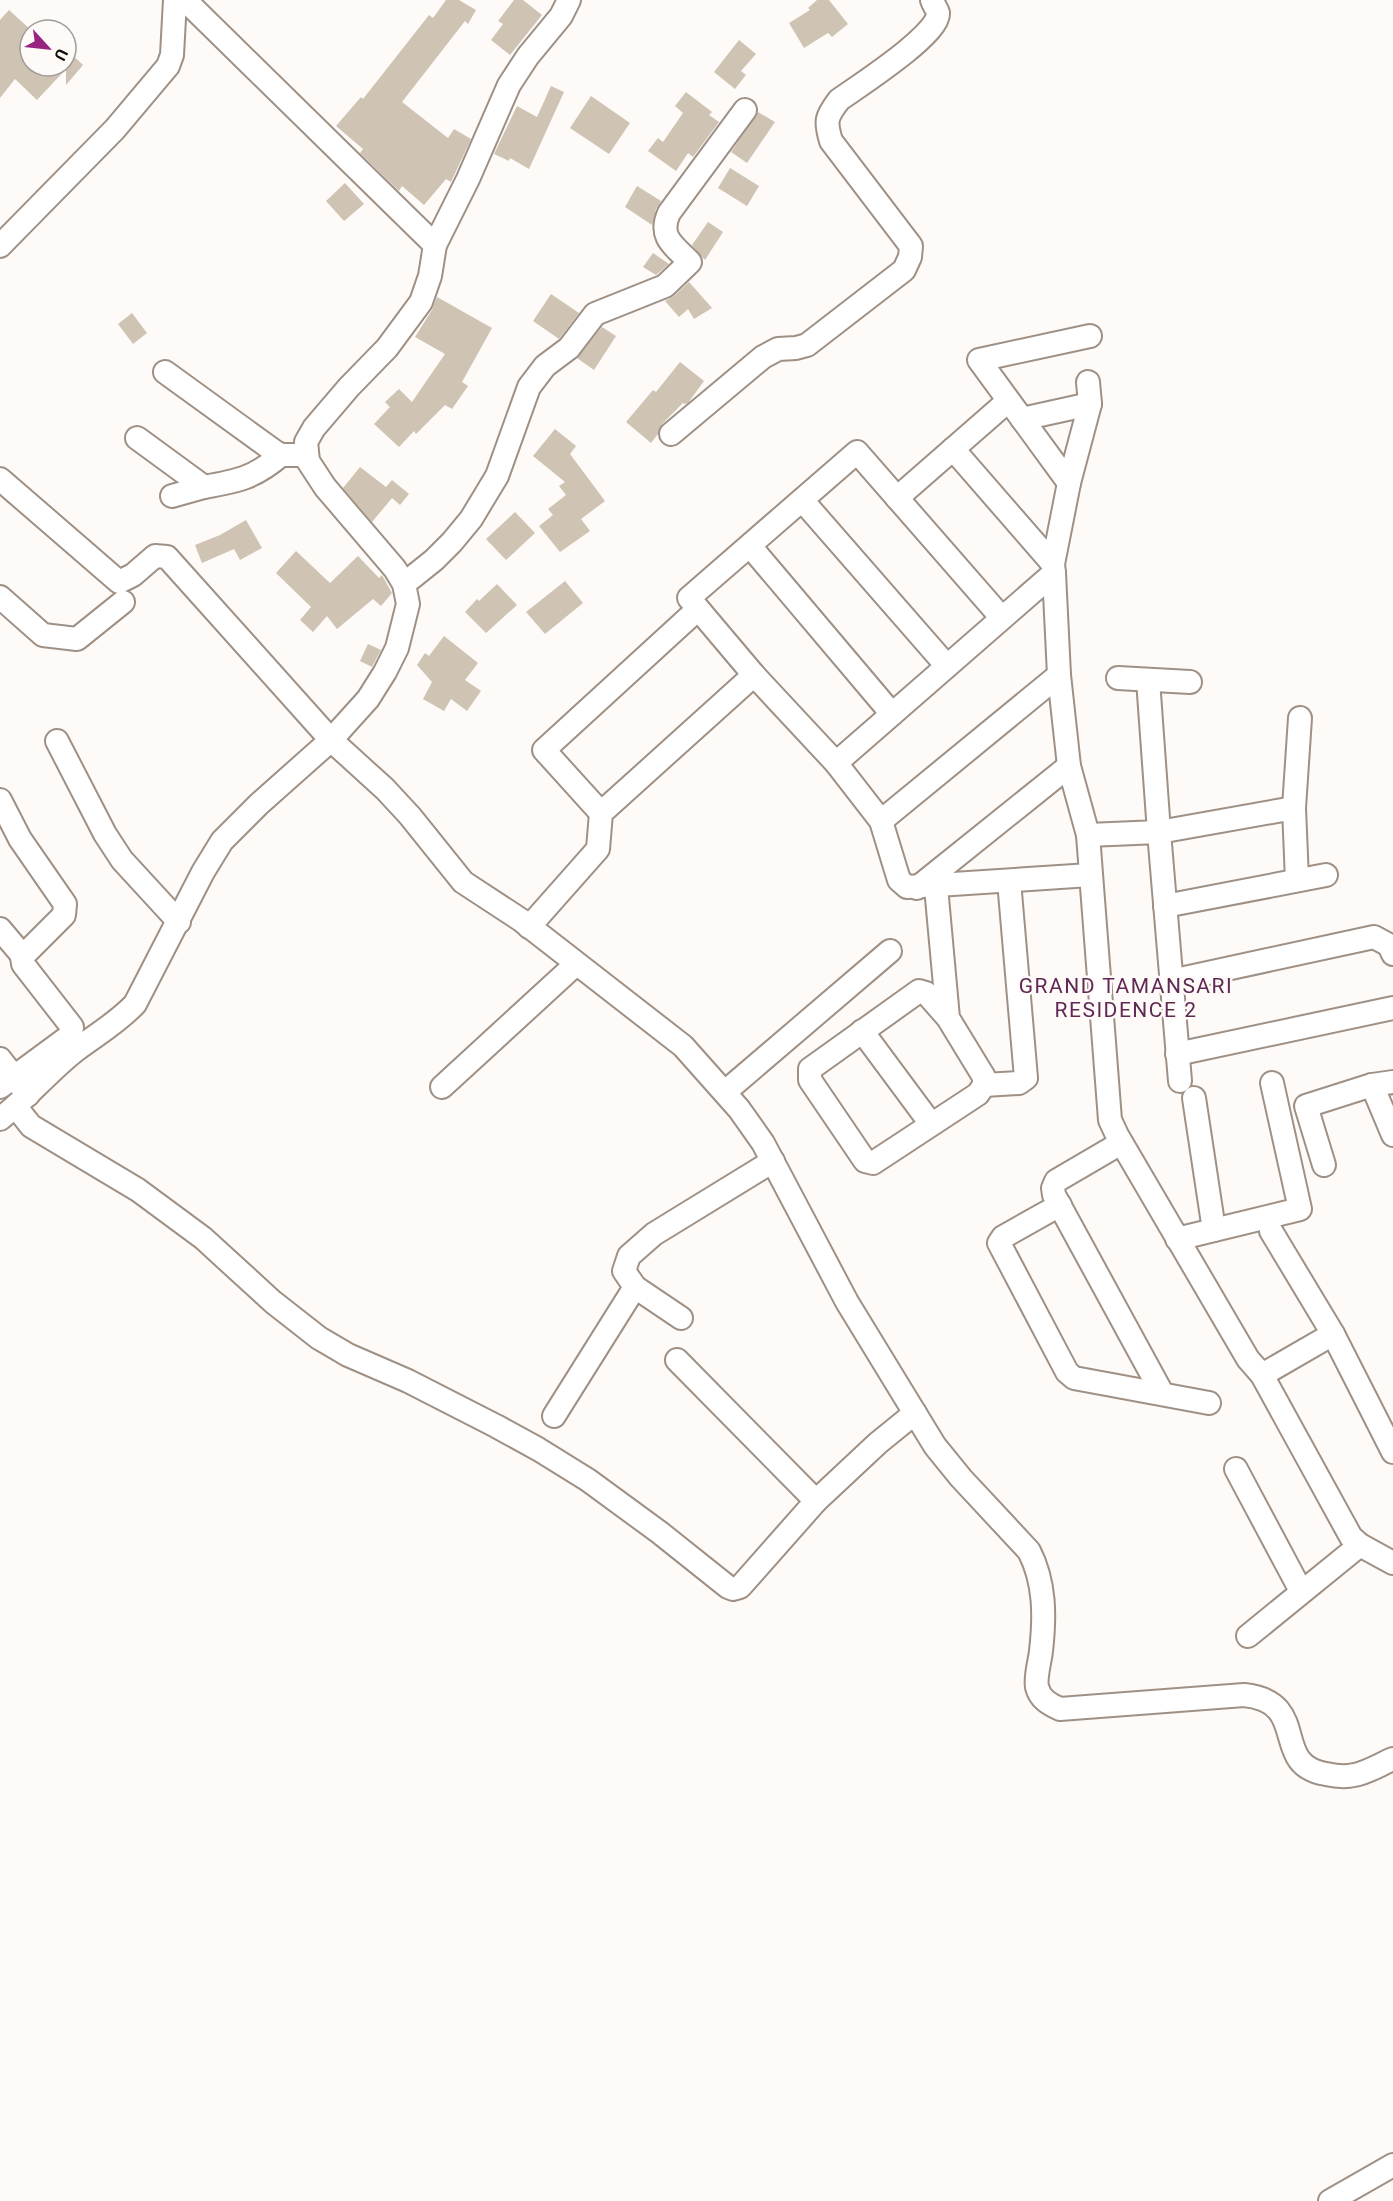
<svg xmlns="http://www.w3.org/2000/svg" width="1393" height="2201" viewBox="0 0 1393 2201" font-family="Roboto,sans-serif">
  <rect width="100%" height="100%" fill="#fdfaf7"/>
  <g fill="#cfc3b4">
    <path d="M446,0H459L476,10L468,24L465,21L402,102L448,138L454,129L471,139L451,182L446,179L424,205L402,186L399,191L360,153L363,149L336,126L361,97L363,99L429,15L433,18Z"/>
    <path d="M514,0H523L542,15L510,55L491,40L503,24L498,21Z"/>
    <path d="M817,0H829L848,24L832,37L828,33L804,48L789,23L810,10L808,8Z"/>
    <path d="M9,10L30,29V66H66V49L83,65L66,85V69L37,100L15,79L0,98V20Z"/>
    <path d="M739,40L756,54L741,71L746,75L735,89L714,72Z"/>
    <path d="M551,86L564,92L529,169L510,158L509,161L494,154L517,106L537,117Z"/>
    <path d="M686,92L712,112L709,115L719,122L693,157L688,153L676,171L648,151L658,138L663,142L683,113L675,106Z"/>
    <path d="M591,96L630,123L609,154L570,128Z"/>
    <path d="M758,112L775,122L747,163L731,152Z"/>
    <path d="M730,168L759,186L747,206L718,188Z"/>
    <path d="M345,183L364,204L344,221L326,201Z"/>
    <path d="M637,186L661,201L656,209L652,225L625,207Z"/>
    <path d="M708,222L723,232L705,260L692,245Z"/>
    <path d="M653,253L669,264L656,275L643,267Z"/>
    <path d="M689,282L712,308L694,319L688,309L679,317L665,301L674,296Z"/>
    <path d="M551,294L579,313L559,339L533,321Z"/>
    <path d="M437,297L492,328L462,382L468,386L452,409L445,405L416,434L414,431L399,447L374,424L390,407L385,402L399,389L412,402L445,354L415,337L432,310Z"/>
    <path d="M132,313L147,333L133,344L118,324Z"/>
    <path d="M602,327L616,336L594,370L577,358Z"/>
    <path d="M680,362L704,381L688,403L685,404L683,403L662,424L658,434L651,443L626,422L653,390L656,392Z"/>
    <path d="M555,429L576,446L570,454L605,501L581,519L590,531L560,552L539,526L553,515L548,509L566,495L559,486L565,482L533,456Z"/>
    <path d="M360,467L386,487L392,480L409,494L400,505L392,498L372,522L343,488Z"/>
    <path d="M515,512L535,533L506,560L486,539Z"/>
    <path d="M246,520L262,548L240,560L234,549L202,563L195,545L220,535Z"/>
    <path d="M296,551L330,583L358,556L379,578L382,575L392,593L381,606L373,599L337,629L327,616L313,632L300,620L311,607L276,573Z"/>
    <path d="M565,581L583,603L545,634L526,612Z"/>
    <path d="M497,584L517,605L486,633L465,612L477,599L479,601Z"/>
    <path d="M444,636L478,663L465,680L481,691L467,711L451,699L444,711L423,699L432,682L417,665L425,653L429,656Z"/>
    <path d="M368,644L381,650L372,667L360,661Z"/>
  </g>
  <g fill="none" stroke-linecap="round" stroke-linejoin="round">
    <defs>
      <g id="minor">
        <path d="M185,0L435,245"/>
        <path d="M0,246L115,129L168,66L172,55L175,0"/>
        <path d="M165,372L274,451L281,455H307"/>
        <path d="M1022,419L1090,404"/>
        <path d="M671,434L763,357L778,349L796,348L807,345L904,270L910,257L911,246L831,141C825,121 826,117 839,100C857,87 940,34 938,13C937,9 933,4 932,0"/>
        <path d="M137,438L204,487C238,481 254,478 281,455"/>
        <path d="M953,449L1053,564"/>
        <path d="M0,479L119,582L133,575L155,556L167,557L331,740L385,789L410,816L463,882L521,920L683,1046L739,1109L763,1143L847,1302L935,1446L961,1478L1029,1551C1045,1582 1045,1616 1041,1651C1040,1661 1035,1677 1037,1687C1040,1699 1049,1704 1060,1709L1244,1695C1312,1702 1269,1765 1326,1774C1335,1776 1346,1777 1354,1775C1367,1773 1381,1764 1393,1759"/>
        <path d="M1069,483L979,360L1090,336"/>
        <path d="M172,496L204,487"/>
        <path d="M897,498L1008,401"/>
        <path d="M802,500L946,665"/>
        <path d="M750,546L892,714"/>
        <path d="M1054,573L1053,564L1069,483L1090,404L1088,382"/>
        <path d="M404,584L434,560L452,542L471,519L497,476L529,387L545,366L569,348L595,314L665,286L690,262C674,246 658,237 669,213L745,110"/>
        <path d="M0,597L43,635L77,639L123,602"/>
        <path d="M1001,617L857,452L689,598L754,675L836,763L881,821L899,880L907,887L1090,875"/>
        <path d="M1118,678L1190,682"/>
        <path d="M57,741L105,834L122,860L179,922"/>
        <path d="M836,763L1054,573L1059,675L1069,766L1088,835L1110,1120L1117,1135L1248,1359L1262,1375L1351,1537L1360,1545L1393,1563"/>
        <path d="M0,800L20,839L65,904L64,915L22,957L23,964L72,1027L71,1035L14,1077L28,1095"/>
        <path d="M1294,808L1300,718"/>
        <path d="M601,813L544,750L698,609"/>
        <path d="M881,821L1059,675"/>
        <path d="M1088,835L1159,832L1148,680"/>
        <path d="M936,887L948,1018L984,1077V1085L978,1094L873,1163L865,1161L810,1080V1069L919,991L926,993L948,1018"/>
        <path d="M917,888L1069,766"/>
        <path d="M1165,906L1326,875"/>
        <path d="M529,927L598,849L601,813L754,675"/>
        <path d="M0,929L22,955"/>
        <path d="M1171,981L1374,937L1389,945L1393,954"/>
        <path d="M862,1031L931,1124"/>
        <path d="M1177,1054L1393,1008"/>
        <path d="M0,1059L14,1077L0,1087"/>
        <path d="M1180,1081L1159,832L1294,808L1297,880"/>
        <path d="M1393,1082L1372,1085L1393,1135"/>
        <path d="M984,1085L1019,1083L1026,1078L1009,881"/>
        <path d="M442,1087L576,964"/>
        <path d="M725,1092L890,951"/>
        <path d="M1194,1098L1214,1230"/>
        <path d="M16,1107L31,1126L138,1190L203,1238L273,1302L319,1338L348,1355L408,1381L496,1426L538,1449L588,1480L659,1532L728,1587L733,1589L740,1587L816,1501L878,1443L915,1413"/>
        <path d="M0,1119C27,1098 49,1071 76,1050C96,1035 117,1023 135,1004L203,872L222,841L259,804L331,740L368,699L385,672L397,648L408,604L404,584L395,569L325,487L308,461L306,442L314,428L349,387L387,348L421,302L430,276L435,245L468,179L509,85L528,56L561,16L569,0"/>
        <path d="M1121,1143L1056,1181L1053,1188L1054,1195L1162,1393"/>
        <path d="M1324,1165L1306,1106L1372,1085"/>
        <path d="M1060,1205L1003,1237L999,1243L1067,1372L1074,1378L1209,1403"/>
        <path d="M1271,1231L1333,1334L1393,1452"/>
        <path d="M1177,1239L1300,1209L1272,1083"/>
        <path d="M635,1287L681,1318"/>
        <path d="M677,1360L816,1501"/>
        <path d="M1262,1375L1333,1334"/>
        <path d="M554,1416L635,1287L624,1271L629,1256L654,1234L773,1161"/>
        <path d="M1236,1469L1301,1591"/>
        <path d="M1248,1636L1360,1545"/>
        <path d="M1330,2201L1393,2165"/>
      </g>
    </defs>
    <use href="#minor" stroke="#9f9085" stroke-width="26"/>
    <use href="#minor" stroke="#fff" stroke-width="22"/>
  </g>
  <g text-anchor="middle" dominant-baseline="central" stroke-width="5" stroke-linejoin="round" paint-order="stroke">
    <g font-size="21" letter-spacing="1.5" fill="#602854" stroke="#fdfaf7">
      <text x="1126" y="986">GRAND TAMANSARI<tspan x="1126" dy="24">RESIDENCE 2</tspan></text>
    </g>
  </g>
  <g transform="translate(48 48) rotate(117)"><circle r="28" fill="#fdfaf7" stroke="#9f9b98" stroke-width="1.5"/>
  <path d="M0-4.5L10 22L0 15L-10 22Z" fill="#982481"/>
  <text y="-9" font-size="16" font-weight="bold" text-anchor="middle" fill="#120d09">U</text>
  </g>
</svg>
